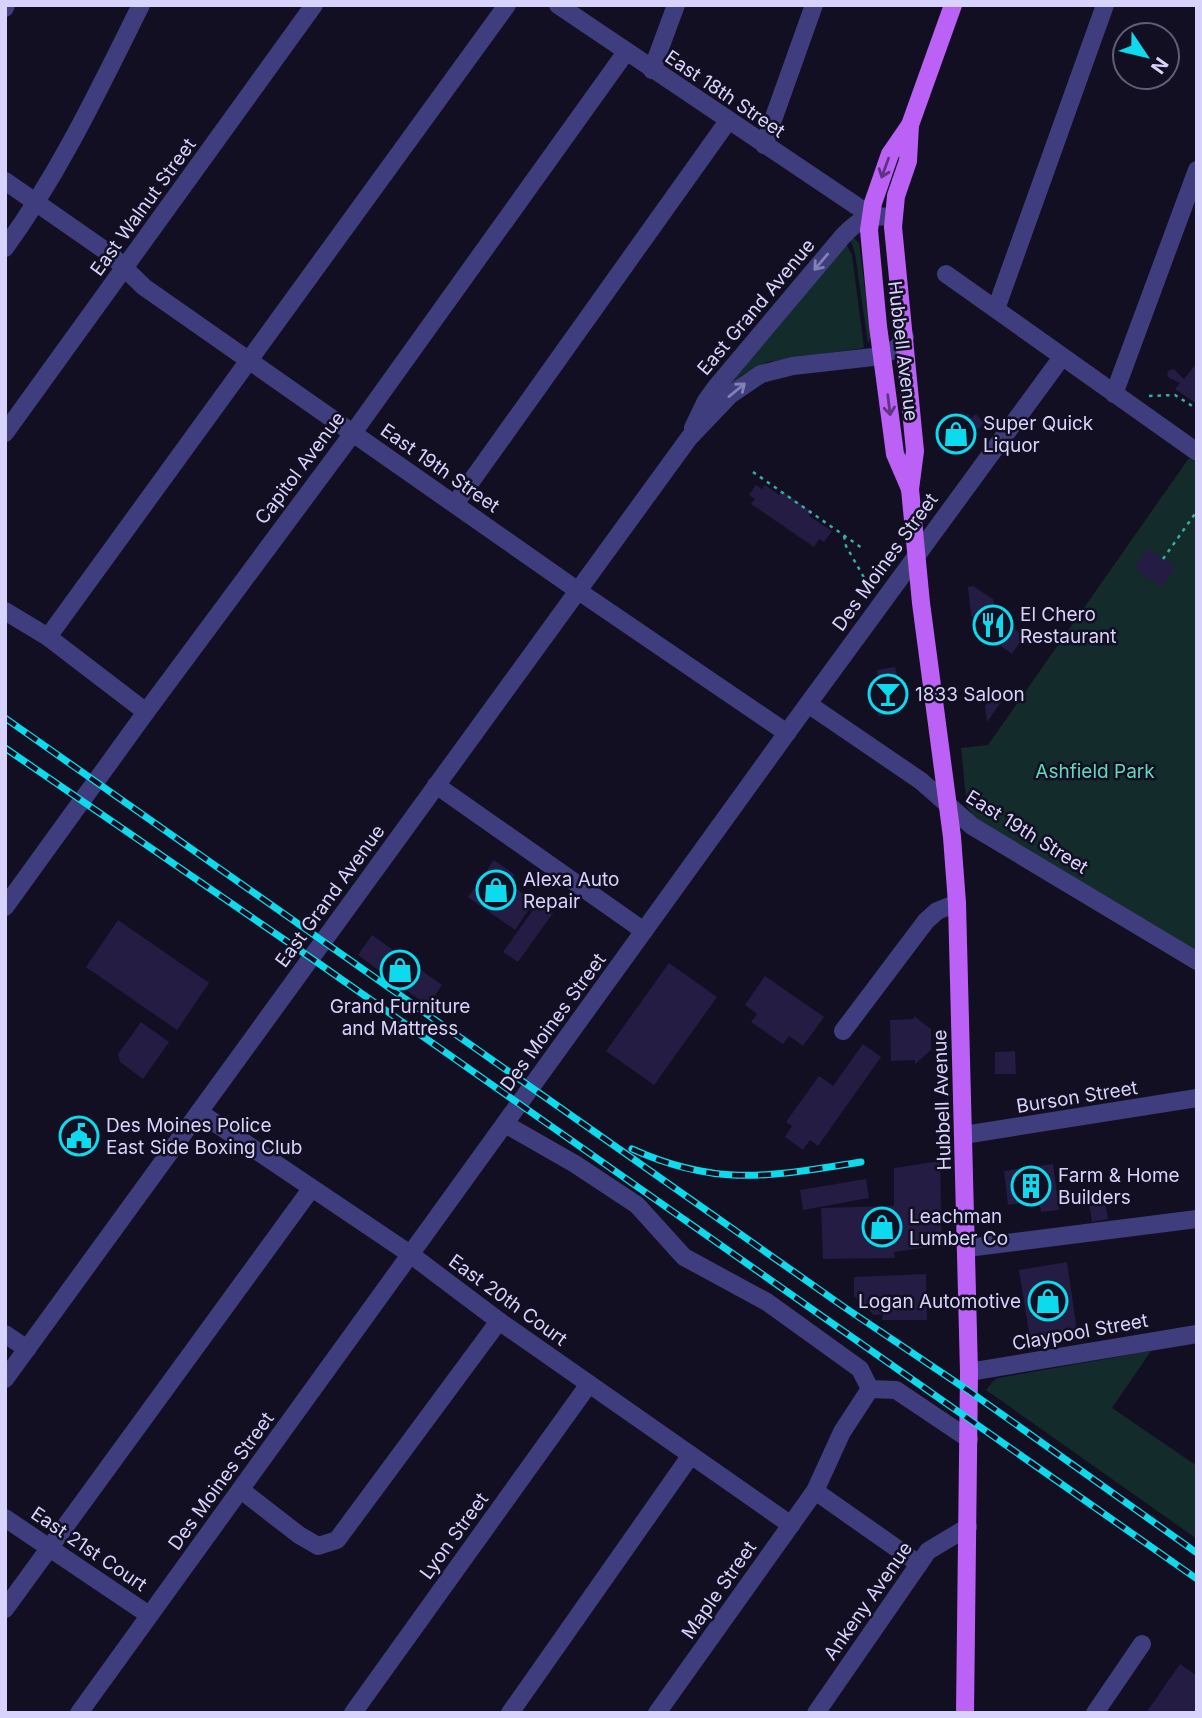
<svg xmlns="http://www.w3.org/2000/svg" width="1202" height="1718" viewBox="0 0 1202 1718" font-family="Inter,sans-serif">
  <rect width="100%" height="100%" fill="#120f22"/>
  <g fill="#132c2b">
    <path d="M854,238L859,243L871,336L868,344L855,253L850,239Z"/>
    <path d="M846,244L852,255L864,348L767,362L742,375L724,391Z"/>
    <path d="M1189,458L1197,463V951L974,817L967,807L961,748L988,745Z"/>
    <path d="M1151,1351L1112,1408L1197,1466V1539L986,1390L993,1381L998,1378Z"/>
  </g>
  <g fill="#241c42">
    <path d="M1197,363V404L1175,389L1180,383L1169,378L1167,374L1169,370L1174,369L1184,379Z"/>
    <path d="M960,414L963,418L968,414L971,418L976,414L984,424L971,435L974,438L956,453L940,433L941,429Z"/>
    <path d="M756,485L762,489L765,485L779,495L782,491L812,512L809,516L832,531L824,542L819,539L814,547L751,504L755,499L749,495Z"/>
    <path d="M1148,548L1175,568L1162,587L1134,568Z"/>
    <path d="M973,586L993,599L994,613L997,616L1024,636L1012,654L983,633L971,615L968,587Z"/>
    <path d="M895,667L903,703H900L901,713L878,716L877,708L871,709L870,699L876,698L874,681L878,680L877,670Z"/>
    <path d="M993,696L1001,702L987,722L985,706Z"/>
    <path d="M494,860L515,875L509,883L534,902L515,930L468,897Z"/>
    <path d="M538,903L553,913L518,962L503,952Z"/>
    <path d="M118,920L209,983L177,1030L86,967Z"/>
    <path d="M372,935L442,985L428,1006L358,955Z"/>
    <path d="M669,963L717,997L654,1085L606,1051Z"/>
    <path d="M765,976L824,1017L803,1046L789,1036L783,1044L751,1022L757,1014L745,1005Z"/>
    <path d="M914,1016L931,1029V1050L915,1064V1060L891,1061L890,1020L914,1019Z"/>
    <path d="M141,1022L169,1042L143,1079L120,1062L118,1054Z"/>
    <path d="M863,1044L881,1057L818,1146L810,1140L803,1150L785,1137L792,1126L786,1122L819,1076L833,1086Z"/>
    <path d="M1015,1051L1016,1074H995V1052Z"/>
    <path d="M80,1115L98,1128L77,1157L59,1144Z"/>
    <path d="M940,1161L942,1245L894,1252L895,1258L823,1259L821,1208L894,1206V1168Z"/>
    <path d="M1053,1164L1059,1210L1041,1212L1039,1200L1008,1205L1004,1171Z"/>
    <path d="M866,1179L869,1198L803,1210L800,1190Z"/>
    <path d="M1104,1196L1108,1219L1092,1222L1088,1198Z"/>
    <path d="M1067,1262L1077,1331L1030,1339L1019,1270Z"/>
    <path d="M926,1274L927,1320H882L883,1314L874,1315L854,1296V1277Z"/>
    <path d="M1180,1664L1197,1676V1713H1146Z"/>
  </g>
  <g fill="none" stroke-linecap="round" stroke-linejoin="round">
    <g stroke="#36aea5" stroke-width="2.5" stroke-dasharray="3.5 5" stroke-linecap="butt">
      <path d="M1149,396L1175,395L1197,409"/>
      <path d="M753,472L862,548"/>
      <path d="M844,536L846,546L870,588"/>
      <path d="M1163,559L1197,511"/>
    </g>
    <g stroke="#3f3d7e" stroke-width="18">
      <path d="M558,5L870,215"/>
      <path d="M5,8L6,5"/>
      <path d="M652,70L676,5"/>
      <path d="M764,145L814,5"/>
      <path d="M5,181L110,254L144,287L577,590L787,733"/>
      <path d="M5,248C60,172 99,89 141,5"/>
      <path d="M946,274L1197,452"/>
      <path d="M996,309L1105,5"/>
      <path d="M1114,394L1197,170"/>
      <path d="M693,428L706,401L716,387L843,236C861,217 868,215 893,217"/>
      <path d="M5,433L314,5"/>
      <path d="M455,504L728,121"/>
      <path d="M5,611L48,637L146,712"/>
      <path d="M48,637L507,5"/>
      <path d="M808,704L921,781L972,826L1197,961"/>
      <path d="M436,785L644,931"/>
      <path d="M5,907L146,712L353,433L626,52"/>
      <path d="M843,1031L926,921L937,911L957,903"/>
      <path d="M199,1112L410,1254L499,1321L791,1525"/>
      <path d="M505,1124L575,1164L637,1205L684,1257L767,1302L860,1369L870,1389"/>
      <path d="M964,1135L1197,1098"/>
      <path d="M967,1248L1197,1219"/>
      <path d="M5,1334L27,1349"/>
      <path d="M969,1372L1197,1334"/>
      <path d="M5,1379L689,438L730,395L761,374L793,366L882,356L898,347L905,337"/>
      <path d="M241,1490L299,1535L318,1546L337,1540L499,1321"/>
      <path d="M815,1491L919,1564"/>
      <path d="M5,1518L149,1615"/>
      <path d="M5,1609L311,1189"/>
      <path d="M79,1713L797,719L1062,357"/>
      <path d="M353,1713L589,1384"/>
      <path d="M510,1713L691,1455"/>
      <path d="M657,1713L815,1491L842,1432L870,1389L896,1390L969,1439"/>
      <path d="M816,1713L928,1551L968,1527"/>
      <path d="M1095,1713L1142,1644"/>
    </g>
    <g stroke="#bc61f6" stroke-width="18">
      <path d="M910,125L908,161L896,196L893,227L915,451L910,489L921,603L952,837L957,903L969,1372L965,1713"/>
      <path d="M910,489L895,454L878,326L869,230L873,203L890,154L910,125L953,5"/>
    </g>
    <defs>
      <g id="rail">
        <path d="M5,718L844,1307L969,1391L1197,1553"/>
        <path d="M5,748L311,958L1197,1579"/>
        <path d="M632,1149C719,1188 771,1176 861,1162"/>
      </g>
    </defs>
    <use href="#rail" stroke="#0edaed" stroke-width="7"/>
    <use href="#rail" stroke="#120f22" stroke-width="4.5" stroke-dasharray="13" stroke-linecap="butt"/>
  </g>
  <defs><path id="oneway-shaft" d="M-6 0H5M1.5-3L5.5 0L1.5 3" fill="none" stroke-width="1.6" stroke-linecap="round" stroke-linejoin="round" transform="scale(1.75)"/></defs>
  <g stroke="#5e3481">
    <use href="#oneway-shaft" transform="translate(885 168) rotate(110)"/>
    <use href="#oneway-shaft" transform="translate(889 405) rotate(83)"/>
  </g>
  <g stroke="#8380b7">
    <use href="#oneway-shaft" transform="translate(821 262) rotate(130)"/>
    <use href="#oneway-shaft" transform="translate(737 390) rotate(-39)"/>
  </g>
  <defs>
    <symbol id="shop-ring" viewBox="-11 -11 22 22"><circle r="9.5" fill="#120f22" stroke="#0edaed" stroke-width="1.5"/><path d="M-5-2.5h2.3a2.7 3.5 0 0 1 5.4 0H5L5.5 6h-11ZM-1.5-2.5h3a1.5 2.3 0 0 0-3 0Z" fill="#0edaed"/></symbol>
    <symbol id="restaurant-ring" viewBox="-11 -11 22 22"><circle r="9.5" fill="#120f22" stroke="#0edaed" stroke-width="1.5"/><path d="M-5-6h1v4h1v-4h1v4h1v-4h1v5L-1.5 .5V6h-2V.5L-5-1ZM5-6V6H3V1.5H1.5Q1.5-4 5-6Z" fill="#0edaed"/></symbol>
    <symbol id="bar-ring" viewBox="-11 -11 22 22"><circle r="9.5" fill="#120f22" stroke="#0edaed" stroke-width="1.5"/><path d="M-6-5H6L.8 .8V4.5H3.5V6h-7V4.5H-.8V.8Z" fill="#0edaed"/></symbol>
    <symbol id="civic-ring" viewBox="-11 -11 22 22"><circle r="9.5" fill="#120f22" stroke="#0edaed" stroke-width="1.5"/><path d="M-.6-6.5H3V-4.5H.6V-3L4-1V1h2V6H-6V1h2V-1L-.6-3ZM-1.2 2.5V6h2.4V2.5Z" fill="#0edaed"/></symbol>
    <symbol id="building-ring" viewBox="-11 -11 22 22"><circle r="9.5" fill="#120f22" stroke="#0edaed" stroke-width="1.5"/><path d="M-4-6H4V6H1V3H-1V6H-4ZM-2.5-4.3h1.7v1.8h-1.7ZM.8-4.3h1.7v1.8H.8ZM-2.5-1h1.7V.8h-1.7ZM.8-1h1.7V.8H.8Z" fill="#0edaed"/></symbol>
  </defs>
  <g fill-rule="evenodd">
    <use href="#shop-ring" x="934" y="412" width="44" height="44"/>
    <use href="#restaurant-ring" x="971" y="603" width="44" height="44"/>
    <use href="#bar-ring" x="866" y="672" width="44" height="44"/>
    <use href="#shop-ring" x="474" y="868" width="44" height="44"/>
    <use href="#shop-ring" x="378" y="948" width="44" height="44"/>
    <use href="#civic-ring" x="57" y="1114" width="44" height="44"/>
    <use href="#building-ring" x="1009" y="1164" width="44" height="44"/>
    <use href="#shop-ring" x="860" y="1205" width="44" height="44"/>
    <use href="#shop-ring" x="1026" y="1279" width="44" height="44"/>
  </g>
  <g text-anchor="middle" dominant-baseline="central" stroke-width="5" stroke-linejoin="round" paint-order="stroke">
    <g font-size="19" fill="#d7d3fc" stroke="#120f22">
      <text transform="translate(725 94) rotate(34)">East 18th Street</text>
      <text transform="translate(143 207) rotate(-54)">East Walnut Street</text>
      <text transform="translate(756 307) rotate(-50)">East Grand Avenue</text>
      <text transform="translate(903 351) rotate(83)">Hubbell Avenue</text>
      <text transform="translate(300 468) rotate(-53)">Capitol Avenue</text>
      <text transform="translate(440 468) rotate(35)">East 19th Street</text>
      <text transform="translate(885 562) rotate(-54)">Des Moines Street</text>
      <text transform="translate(1027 832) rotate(32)">East 19th Street</text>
      <text transform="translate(330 896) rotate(-54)">East Grand Avenue</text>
      <text transform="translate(553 1022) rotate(-54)">Des Moines Street</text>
      <text transform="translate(1077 1097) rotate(-9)">Burson Street</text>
      <text transform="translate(942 1100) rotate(-92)">Hubbell Avenue</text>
      <text transform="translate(508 1300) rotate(36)">East 20th Court</text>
      <text transform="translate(1080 1332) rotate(-10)">Claypool Street</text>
      <text transform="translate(221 1481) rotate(-54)">Des Moines Street</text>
      <text transform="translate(454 1536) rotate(-54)">Lyon Street</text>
      <text transform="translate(89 1549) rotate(34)">East 21st Court</text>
      <text transform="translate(719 1590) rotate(-55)">Maple Street</text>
      <text transform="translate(868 1601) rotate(-55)">Ankeny Avenue</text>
    </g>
    <g font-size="19" fill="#d7d3fc" stroke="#120f22" text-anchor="start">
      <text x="983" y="423">Super Quick<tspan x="983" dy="22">Liquor</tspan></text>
      <text x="1020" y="614">El Chero<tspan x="1020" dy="22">Restaurant</tspan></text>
      <text x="915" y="694">1833 Saloon</text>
      <text x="523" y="879">Alexa Auto<tspan x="523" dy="22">Repair</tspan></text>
      <text x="400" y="1006" text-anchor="middle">Grand Furniture<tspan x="400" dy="22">and Mattress</tspan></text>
      <text x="106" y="1125">Des Moines Police<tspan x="106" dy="22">East Side Boxing Club</tspan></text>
      <text x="1058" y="1175">Farm &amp; Home<tspan x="1058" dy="22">Builders</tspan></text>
      <text x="909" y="1216">Leachman<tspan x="909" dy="22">Lumber Co</tspan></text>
      <text x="1021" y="1301" text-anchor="end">Logan Automotive</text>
    </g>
    <g font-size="19" fill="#63d8b9" stroke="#120f22">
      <text x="1095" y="771">Ashfield Park</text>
    </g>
  </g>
  <rect width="1202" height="1718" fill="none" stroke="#d7d3fc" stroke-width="14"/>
  <g transform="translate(1146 56) rotate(125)"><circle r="33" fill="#120f22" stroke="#615d79" stroke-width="2"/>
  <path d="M0-5L12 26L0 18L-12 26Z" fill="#0edaed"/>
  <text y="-10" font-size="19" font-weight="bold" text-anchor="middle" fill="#d7d3fc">N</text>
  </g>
</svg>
